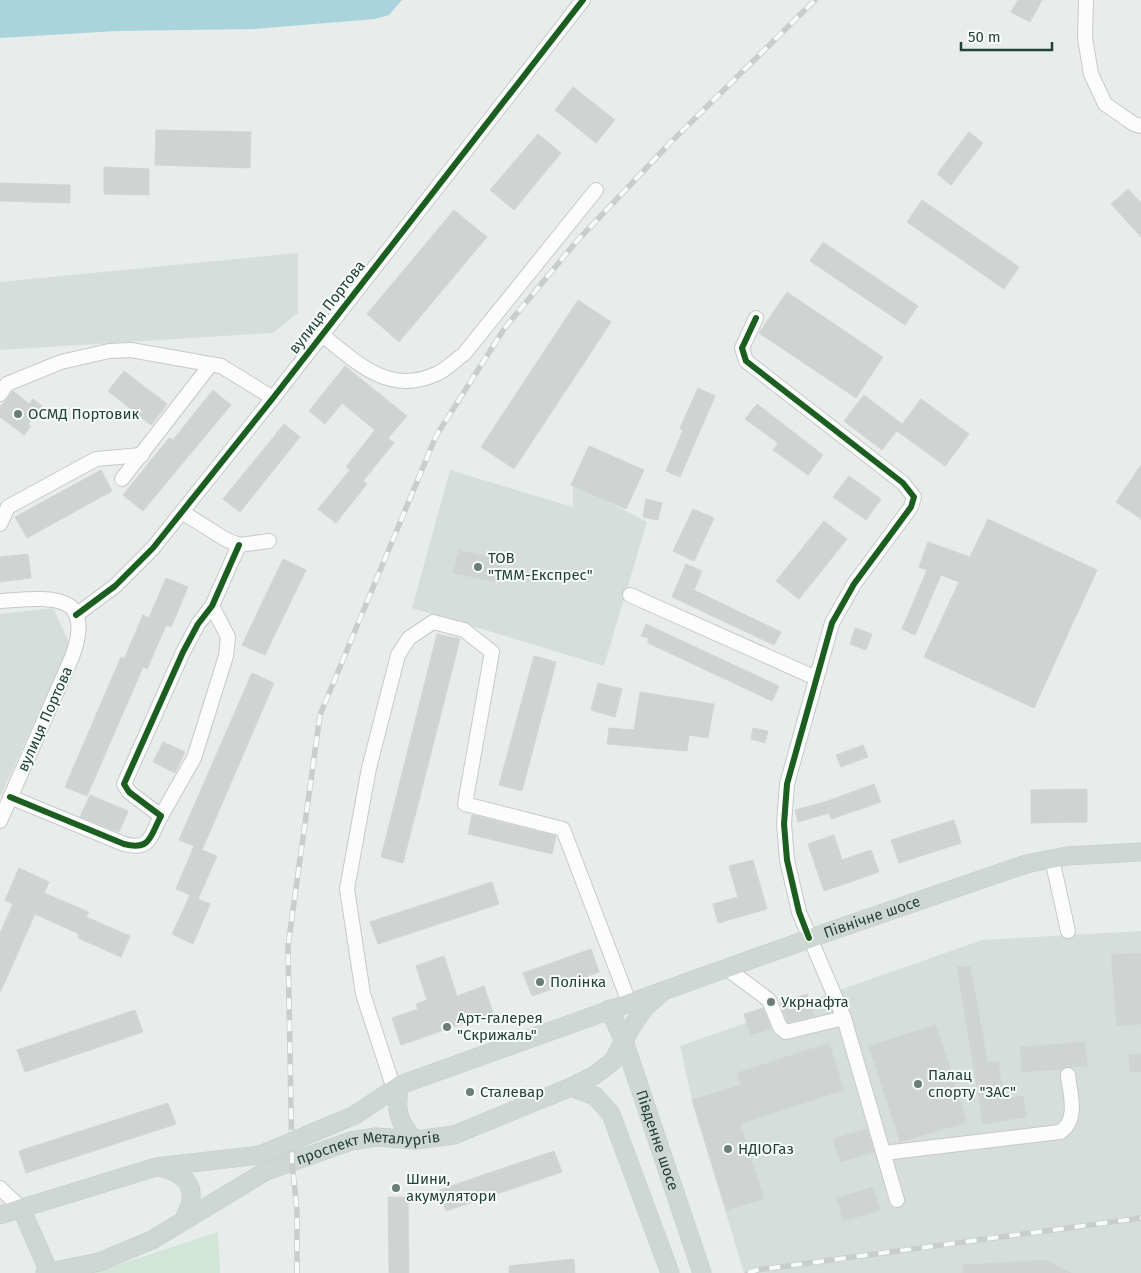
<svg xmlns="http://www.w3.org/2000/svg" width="1141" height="1273" viewBox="0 0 1141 1273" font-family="'Fira Sans',sans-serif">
  <rect width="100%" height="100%" fill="#e8edeb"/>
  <g fill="#d6dedb">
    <path d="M298,253V313L273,333L0,350V282Z"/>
    <path d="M450,470L573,507V484L647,522L604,666L412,608Z"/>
    <path d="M53,608L70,645L0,797V614Z"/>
    <path d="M1141,931V1273H744L692,1100L680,1046L982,940Z"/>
  </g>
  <path fill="#d1e6d8" d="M218,1232L220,1273H93Z"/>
  <path fill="#a9d4db" d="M0,0H402L389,15L375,19L254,29L117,31L0,38Z"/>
  <g fill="#cfd4d2" stroke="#d1d6d4">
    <path d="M1018,0H1042L1030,22L1011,12Z"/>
    <path d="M573,87L615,120L596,143L555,110Z"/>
    <path d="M156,130L251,132L250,168L155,165Z"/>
    <path d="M969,132L983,143L951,185L937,174Z"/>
    <path d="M538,134L561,153L514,210L490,190Z"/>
    <path d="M104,167L149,169V195L104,194Z"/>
    <path d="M0,183L70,185V203L0,201Z"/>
    <path d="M1128,189L1141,203V237L1111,204Z"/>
    <path d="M922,200L1019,267L1004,289L907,222Z"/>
    <path d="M454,210L487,237L399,342L367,314Z"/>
    <path d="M823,242L918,306L905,325L810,261Z"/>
    <path d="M787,292L883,357L856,398L759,333Z"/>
    <path d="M578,300L611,322L514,469L481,447Z"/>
    <path d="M345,366L407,416L388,438L394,443L363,481L367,484L336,523L318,509L350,470L346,467L375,430L342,403L325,424L309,411Z"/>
    <path d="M124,371L167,404L151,425L108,391Z"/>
    <path d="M698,388L715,396L680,477L666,471L683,430L680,428Z"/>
    <path d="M213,390L231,405L143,511L123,495L169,438L173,440Z"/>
    <path d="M13,391L29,404L33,399L42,406L28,424L31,426L24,435L0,417V407Z"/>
    <path d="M864,395L902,424L882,450L844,421Z"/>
    <path d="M921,399L969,434L945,466L897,431Z"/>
    <path d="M757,404L823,455L808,475L773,450L778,443L745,419Z"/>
    <path d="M284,424L300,437L240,512L223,499Z"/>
    <path d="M589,446L644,470L626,509L571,485Z"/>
    <path d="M1141,465V519L1116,502Z"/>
    <path d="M101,470L112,491L27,538L15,517Z"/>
    <path d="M849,476L881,499L866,520L833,497Z"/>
    <path d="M646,499L662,503L658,520L643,517Z"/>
    <path d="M693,509L714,518L694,561L673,551Z"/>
    <path d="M988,519L1097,570L1034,708L924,657L959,582L941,575L915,635L902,629L927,570L919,567L928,542L970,557Z"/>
    <path d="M824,521L847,539L799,599L776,581Z"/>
    <path d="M459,550L502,561L497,582L453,573Z"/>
    <path d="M28,554L31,578L0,582V557Z"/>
    <path d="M283,559L306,570L265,655L242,645Z"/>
    <path d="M686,564L702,571L694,590L781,632L774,645L672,597Z"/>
    <path d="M166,578L188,587L171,627L166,625L147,669L143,667L87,796L65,787L121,657L124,659L143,615L149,618Z"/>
    <path d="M646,624L779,686L772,701L648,643V638L641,636Z"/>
    <path d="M855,628L872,634L866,650L850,644Z"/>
    <path d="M437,634L460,639L403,863L381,857Z"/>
    <path d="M534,656L556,662L522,791L499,785Z"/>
    <path d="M252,673L274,683L202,850L217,856L198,899L210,904L193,944L172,934L190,895L176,889L194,846L179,840Z"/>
    <path d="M598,683L622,689L615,717L591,710Z"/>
    <path d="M640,692L714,704L708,738L689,735L687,751L607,744L609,728L634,730Z"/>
    <path d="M753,728L768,731L765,743L751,739Z"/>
    <path d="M163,742L185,752L175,773L153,762Z"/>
    <path d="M863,745L868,757L841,767L836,755Z"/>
    <path d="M874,784L881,802L831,819L829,813L798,822L795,810L825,802Z"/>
    <path d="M1087,789V822L1031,823V790Z"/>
    <path d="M90,795L128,811L119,832L80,817Z"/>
    <path d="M472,815L556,836L552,854L468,834Z"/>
    <path d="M954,820L961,843L899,863L891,840Z"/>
    <path d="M834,835L842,860L871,850L879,872L824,891L808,844Z"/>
    <path d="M753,860L767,909L718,923L713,904L738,897L729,866Z"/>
    <path d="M19,868L49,882L44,893L89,912L86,917L130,936L121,957L78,938L79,934L35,914L0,993V933L13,904L5,900Z"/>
    <path d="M492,882L499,904L378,944L370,922Z"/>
    <path d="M591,949L599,972L532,996L523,973Z"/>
    <path d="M1141,953V1024L1117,1026L1111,955Z"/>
    <path d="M444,956L457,996L484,986L493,1013L401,1045L392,1018L418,1009L416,1004L427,1000L416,966Z"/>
    <path d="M970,966L988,1063L998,1062L1004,1099L1023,1096L1026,1117L983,1124L957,967Z"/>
    <path d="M807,994L814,1016L788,1022L780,1003Z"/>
    <path d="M763,1008L771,1029L750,1035L744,1014Z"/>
    <path d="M135,1010L143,1032L25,1072L17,1050Z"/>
    <path d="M936,1025L967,1122L900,1142L869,1046Z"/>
    <path d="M1085,1042L1087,1067L1067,1066L1062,1069L1022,1072L1020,1047Z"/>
    <path d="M829,1043L844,1090L740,1124L764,1199L726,1210L692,1100L741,1085L737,1073Z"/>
    <path d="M1141,1054V1072H1130L1129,1055Z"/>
    <path d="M168,1103L176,1124L26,1173L19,1151Z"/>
    <path d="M867,1129L874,1152L840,1162L833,1139Z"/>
    <path d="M554,1151L562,1172L446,1211L439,1190Z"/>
    <path d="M873,1187L880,1210L843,1221L837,1198Z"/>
    <path d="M388,1197H408L409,1273H389Z"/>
    <path d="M574,1259L575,1273H509V1266Z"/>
    <path d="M1046,1260L1071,1273H963V1265Z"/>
  </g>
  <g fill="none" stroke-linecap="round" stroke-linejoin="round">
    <defs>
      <g id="minor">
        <path d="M1086,0L1085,38L1091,74L1105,104L1134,124L1141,126"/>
        <path d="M756,318L742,348L746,361L903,483L914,497L911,507L854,584L832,623L787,784L784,824L787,860L799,912L844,1018L897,1200"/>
        <path d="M321,334C356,362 389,396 436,374C446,370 455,360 464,354L596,190"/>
        <path d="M0,394L7,384L61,362L109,351L131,350L221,366L273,398"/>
        <path d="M122,479L211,364"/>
        <path d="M182,512L225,539L239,545L269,541"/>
        <path d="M0,524L8,507L96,459L142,455"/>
        <path d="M630,595L816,678"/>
        <path d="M0,601C47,598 97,589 72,657L0,821"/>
        <path d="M76,615L115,586L153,548L273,398L583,0"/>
        <path d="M10,797L124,844C151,851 150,836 161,816L129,792L124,784L183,652L198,624L212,606L239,545"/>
        <path d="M161,816L194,758L226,656L228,637L212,606"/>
        <path d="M1052,859L1068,931"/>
        <path d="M726,968L769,1000L780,1027L786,1032L844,1018"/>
        <path d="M394,1089L363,994L347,889L369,768L398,655L409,638L433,622L464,630L492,652L465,804L563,829L629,1002"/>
        <path d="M884,1153L1060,1132C1079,1120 1070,1094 1068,1075"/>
        <path d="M0,1188L21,1208"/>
      </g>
      <g id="major">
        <path id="s1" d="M609,1009L624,1041L702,1273"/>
        <path d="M400,1085C395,1108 397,1122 415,1140"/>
        <path d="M571,1087L595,1096L611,1114L670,1273"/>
        <path id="s2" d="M355,1115L400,1085L831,931L1026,864L1067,856L1141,852"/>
        <path d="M159,1167C192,1175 199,1192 183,1221"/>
        <path d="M21,1208L49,1272"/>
        <path d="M0,1215L156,1167L260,1155"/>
        <path id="s3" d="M45,1273L99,1262L152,1240L266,1171L351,1141L376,1137L415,1140L454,1135L571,1087L595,1075L613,1061L631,1028L645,1007L661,993"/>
      </g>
    </defs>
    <use href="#minor" stroke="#c5cac8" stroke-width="16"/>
    <use href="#major" stroke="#c3ccc9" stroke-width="19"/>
    <use href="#minor" stroke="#fcfcfc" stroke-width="14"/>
    <use href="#major" stroke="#cfd7d5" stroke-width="18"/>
    <defs>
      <g id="rail">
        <path d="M297,1273V1210L292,1162L288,946L320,715L436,436L504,329L576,242L671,142L815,0"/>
        <path d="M748,1273L757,1270L1141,1218"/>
      </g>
    </defs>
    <use href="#rail" stroke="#c9cdcc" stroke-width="5.5"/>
    <use href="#rail" stroke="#f7fbf9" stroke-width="4" stroke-dasharray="11" stroke-linecap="butt"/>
    <defs>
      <path id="major-bridge" d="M260,1155L355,1115"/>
    </defs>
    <use href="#major-bridge" stroke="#c3ccc9" stroke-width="19" stroke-linecap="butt"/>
    <use href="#major-bridge" stroke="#cfd7d5" stroke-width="18"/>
    <defs>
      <g id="cycleway">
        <path d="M756,318L742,348L746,361L903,483L914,497L911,507L854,584L832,623L787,784L784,824L787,860L799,912L809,938"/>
        <path d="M76,615L115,586L153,548L273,398L583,0"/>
        <path d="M10,797L124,844C151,851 150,836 161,816L129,792L124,784L183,652L198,624L212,606L239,545"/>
      </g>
    </defs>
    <use href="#cycleway" stroke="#f7fbf9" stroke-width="9"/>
    <use href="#cycleway" stroke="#1b5e20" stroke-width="6"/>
  </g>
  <g fill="#697e78" stroke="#f7fbf9" stroke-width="2">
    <circle cx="18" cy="414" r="5"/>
    <circle cx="478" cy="567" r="5"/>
    <circle cx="540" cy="982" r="5"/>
    <circle cx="771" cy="1002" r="5"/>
    <circle cx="447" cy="1027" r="5"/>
    <circle cx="918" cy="1084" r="5"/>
    <circle cx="470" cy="1092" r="5"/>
    <circle cx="728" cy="1149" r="5"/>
    <circle cx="396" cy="1188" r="5"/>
  </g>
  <g text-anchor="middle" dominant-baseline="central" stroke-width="4" stroke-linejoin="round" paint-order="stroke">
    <g font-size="15" fill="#24423a" stroke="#f7fbf9">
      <text transform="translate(327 307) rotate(-52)">вулиця Портова</text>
      <text transform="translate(45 719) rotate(-66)">вулиця Портова</text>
      <text stroke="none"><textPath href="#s2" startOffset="555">Північне шосе</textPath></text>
      <text stroke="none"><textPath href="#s1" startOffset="140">Південне шосе</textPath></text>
      <text stroke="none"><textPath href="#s3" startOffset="352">проспект Металургів</textPath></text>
    </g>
    <g font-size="15" fill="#24423a" stroke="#f7fbf9" text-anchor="start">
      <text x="28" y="414">ОСМД Портовик</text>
      <text x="488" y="558">ТОВ<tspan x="488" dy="17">"ТММ-Експрес"</tspan></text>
      <text x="550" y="982">Полінка</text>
      <text x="781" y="1002">Укрнафта</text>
      <text x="457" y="1018">Арт-галерея<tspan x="457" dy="17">"Скрижаль"</tspan></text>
      <text x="928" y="1075">Палац<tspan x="928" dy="17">спорту "ЗАС"</tspan></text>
      <text x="480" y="1092">Сталевар</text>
      <text x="738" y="1149">НДІОГаз</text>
      <text x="406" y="1179">Шини,<tspan x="406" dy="17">акумулятори</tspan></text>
    </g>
  </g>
  <path d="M961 42v8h91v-8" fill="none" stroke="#24423a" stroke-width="2.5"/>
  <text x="968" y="42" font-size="15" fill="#24423a" stroke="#f7fbf9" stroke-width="4" paint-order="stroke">50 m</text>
</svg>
